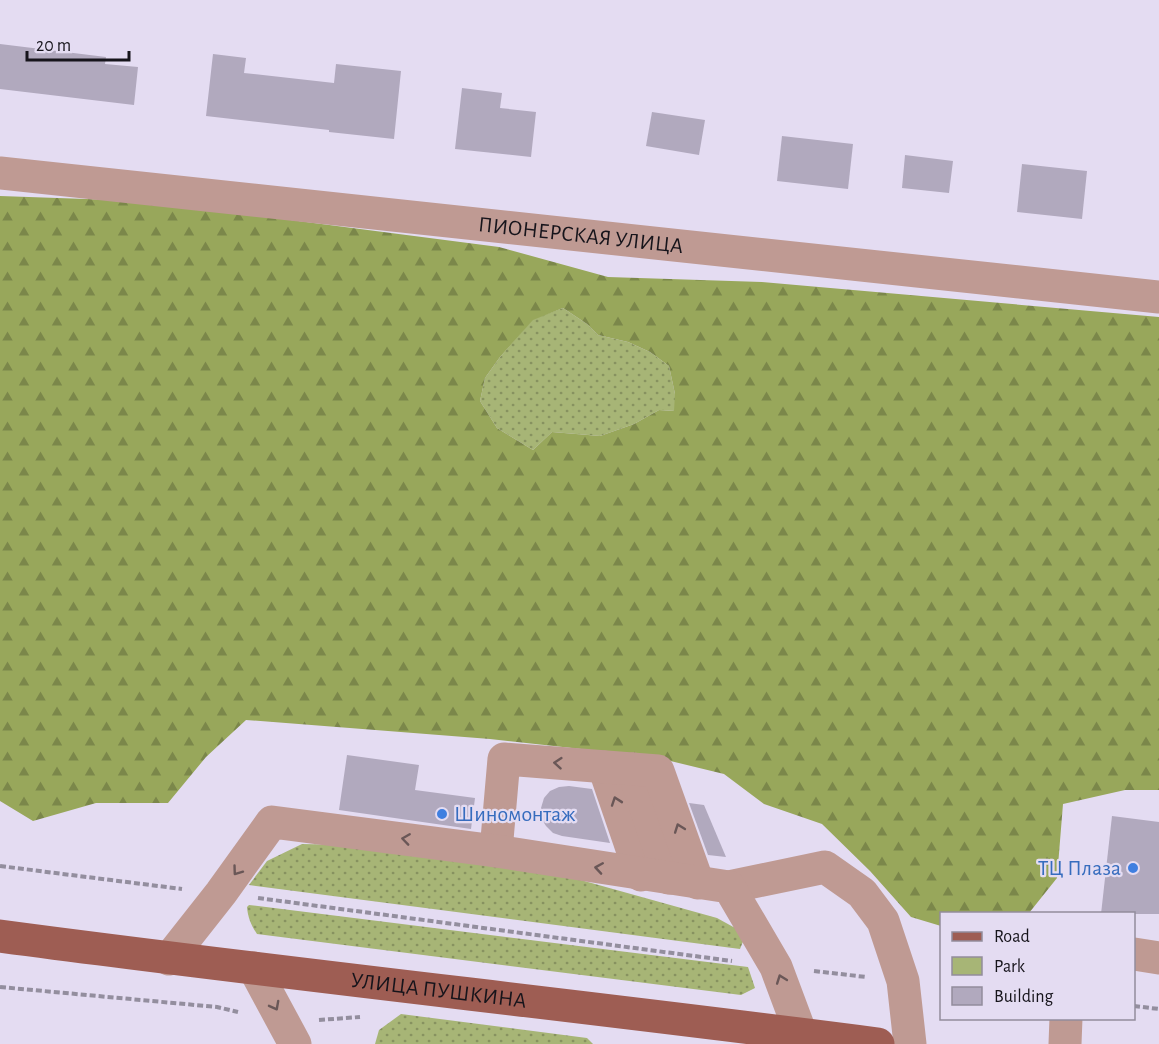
<svg xmlns="http://www.w3.org/2000/svg" width="1159" height="1044" viewBox="0 0 1159 1044" font-family="'Alegreya Sans',sans-serif">
  <defs>
    <pattern id="green-dots" width="8" height="8" patternUnits="userSpaceOnUse" patternTransform="scale(1.5)"><rect width="8" height="8" fill="#a7b576"/><path d="M2 2h.1M6 6h.1" fill="none" stroke="#879260" stroke-width="1.8" stroke-linecap="round"/></pattern>
    <pattern id="forest-firs" width="22" height="20" patternUnits="userSpaceOnUse" patternTransform="scale(1.5)"><rect width="22" height="20" fill="#98a75b"/><path d="M5 1l3.5 6h-7zM16 11l3.5 6h-7z" fill="#7b874a"/></pattern>
  </defs>
  <rect width="100%" height="100%" fill="#e4dcf2"/>
  <g fill="url(#green-dots)">
    <path d="M563,308L587,324L598,335L628,342L650,352L669,366L675,394V411L659,410L634,424L600,436L552,432L533,450L497,428L480,401L485,378L500,357L533,319Z"/>
    <path d="M302,844L392,846L502,858L717,918L746,934L740,949L249,885L267,861Z"/>
    <path d="M249,905L748,967L755,988L741,995L257,934C251,925 248,918 247,907Z"/>
    <path d="M401,1014L587,1038L593,1044H375L379,1030Z"/>
  </g>
  <path fill="url(#forest-firs)" fill-rule="evenodd" d="M0,196L144,201L499,247L608,277L762,282L1159,317V790H1125L1063,804L1057,878L1029,913L942,914L941,926L911,917L870,871L822,824L764,804L724,774L654,757L490,739L246,720L206,757L168,803H96L33,821L0,801ZM563,308L587,324L598,335L628,342L650,352L669,366L675,394L674,411L659,410L634,424L600,436L552,432L533,450L497,428L480,401L485,378L500,357L533,320Z"/>
  <g fill="#b1a9be">
    <path d="M0,44L106,57L105,64L138,67L134,105L0,89Z"/>
    <path d="M213,54L246,58L244,73L334,83L336,64L401,71L394,139L329,132V130L206,116Z"/>
    <path d="M462,88L502,93L500,108L536,112L531,157L455,149Z"/>
    <path d="M652,112L705,120L699,155L646,146Z"/>
    <path d="M782,136L853,144L848,189L777,181Z"/>
    <path d="M905,155L953,161L949,193L902,188Z"/>
    <path d="M1022,164L1087,171L1082,219L1017,212Z"/>
    <path d="M347,755L419,765L415,790L475,798L471,829L339,810Z"/>
    <path d="M569,786L592,789L610,843L562,836L553,833L546,826L541,818V808L544,798L550,791L559,787Z"/>
    <path d="M689,803L704,805L726,857L708,855Z"/>
    <path d="M1112,816L1159,822V914H1101Z"/>
  </g>
  <g fill="none" stroke-linecap="round" stroke-linejoin="round">
    <g stroke="#938e9e" stroke-width="4" stroke-dasharray="6 3" stroke-linecap="butt">
      <path d="M0,866L182,889"/>
      <path d="M258,898L732,961"/>
      <path d="M814,971L866,977"/>
      <path d="M0,987L217,1007L238,1012"/>
      <path d="M1134,1006L1159,1009"/>
      <path d="M319,1020L360,1017"/>
    </g>
    <g stroke="#bf9a93" stroke-width="33">
      <path id="s1" d="M0,173L1159,297"/>
      <path d="M604,767L641,875"/>
      <path d="M633,769L669,878"/>
      <path d="M496,851L504,759L658,771L698,883"/>
      <path d="M729,887L825,867L862,893L883,921L903,981L910,1044"/>
      <path d="M1134,954L1159,958"/>
      <path d="M169,959L221,893L272,822L496,851L729,887L776,967L801,1034"/>
      <path d="M254,968L295,1044"/>
      <path d="M1065,1044L1066,1018"/>
    </g>
    <path stroke="#9e5d53" stroke-width="33" id="s2" d="M0,936C292,975 586,1006 878,1044"/>
  </g>
  <defs><path id="oneway-chevron" d="M-2-3.5L2.5 0L-2 3.5" fill="none" stroke-width="1.6" stroke-linecap="round" stroke-linejoin="round" transform="scale(1.5)"/></defs>
  <g stroke="#6a5757">
    <use href="#oneway-chevron" transform="translate(558 763) rotate(-175)"/>
    <use href="#oneway-chevron" transform="translate(616 801) rotate(-109)"/>
    <use href="#oneway-chevron" transform="translate(679 828) rotate(-110)"/>
    <use href="#oneway-chevron" transform="translate(406 839) rotate(-172)"/>
    <use href="#oneway-chevron" transform="translate(599 868) rotate(-171)"/>
    <use href="#oneway-chevron" transform="translate(237 871) rotate(126)"/>
    <use href="#oneway-chevron" transform="translate(781 979) rotate(-110)"/>
    <use href="#oneway-chevron" transform="translate(275 1006) rotate(62)"/>
  </g>
  <g fill="#3f7fe0" stroke="#e4dcf2" stroke-width="2">
    <circle cx="442" cy="814" r="6"/>
    <circle cx="1133" cy="868" r="6"/>
  </g>
  <g text-anchor="middle" dominant-baseline="central" stroke-width="4.5" stroke-linejoin="round" paint-order="stroke">
    <g font-size="22" fill="#16141b" stroke="#e4dcf2">
      <text stroke="none"><textPath href="#s1" startOffset="584">ПИОНЕРСКАЯ УЛИЦА</textPath></text>
      <text stroke="none"><textPath href="#s2" startOffset="442">УЛИЦА ПУШКИНА</textPath></text>
    </g>
    <g font-size="22" fill="#366cbe" stroke="#e4dcf2" text-anchor="start">
      <text x="454" y="814">Шиномонтаж</text>
      <text x="1121" y="868" text-anchor="end">ТЦ Плаза</text>
    </g>
  </g>
  <rect x="940" y="912" width="195" height="108" fill="#e4dcf2" stroke="#928c9c" stroke-width="1.5"/>
  <rect x="952" y="932" width="30" height="9" fill="#9e5d53" stroke="#928c9c" stroke-width="1.5"/>
  <text x="994" y="942" font-size="18" fill="#16141b">Road</text>
  <rect x="952" y="957" width="30" height="18" fill="#a7b576" stroke="#928c9c" stroke-width="1.5"/>
  <text x="994" y="972" font-size="18" fill="#16141b">Park</text>
  <rect x="952" y="987" width="30" height="18" fill="#b1a9be" stroke="#928c9c" stroke-width="1.5"/>
  <text x="994" y="1002" font-size="18" fill="#16141b">Building</text>
  <path d="M27 51v9h102v-9" fill="none" stroke="#16141b" stroke-width="3"/>
  <text x="36" y="51" font-size="18" fill="#16141b" stroke="#e4dcf2" stroke-width="4.5" paint-order="stroke">20 m</text>
</svg>
